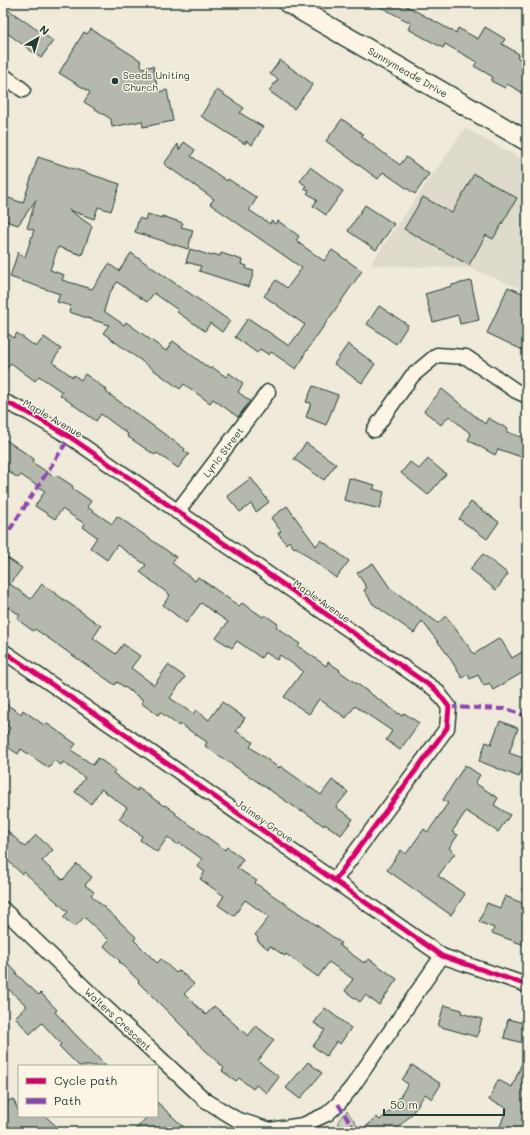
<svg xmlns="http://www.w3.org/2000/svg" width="530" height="1135" viewBox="0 0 530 1135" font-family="Mali,sans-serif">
  <rect width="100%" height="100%" fill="#efeada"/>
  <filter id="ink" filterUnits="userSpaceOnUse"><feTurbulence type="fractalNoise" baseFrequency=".025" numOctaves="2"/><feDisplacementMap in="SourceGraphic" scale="8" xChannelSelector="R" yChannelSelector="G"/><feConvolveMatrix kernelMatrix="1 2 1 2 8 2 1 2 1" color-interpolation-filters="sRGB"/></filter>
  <g filter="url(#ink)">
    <path fill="#dedbcc" d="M465,128L527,162V291L469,268L370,265Z"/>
    <path fill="#cccdbf" stroke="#76857a" d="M347,1111L362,1132H340L338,1121Z"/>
    <g fill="#b5b9ad" stroke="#1f3d34">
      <path d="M373,3H401L456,33L458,28L478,39L485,27L505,39L502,44L519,54L517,57L527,63V95L507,84L505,88L491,81L493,77L474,66L477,62L445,44L443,48L408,29L411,23Z"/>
      <path d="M3,6L53,41L41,58L3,30Z"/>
      <path d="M91,29L140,60L142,68L153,66L158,92L167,90L173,121L143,127L142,121L112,127L111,119L84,102L90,92L59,73L84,32L87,34Z"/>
      <path d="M280,60L313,84L294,109L269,91L278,79L270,74Z"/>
      <path d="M217,90L244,108L240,113L263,127L252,145L246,141L245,144L201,116Z"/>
      <path d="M342,119L363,134L362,137L400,165L406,157L429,174L415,194L383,172L378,179L326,141Z"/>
      <path d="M184,142L195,150L191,156L227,181L228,179L257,198L249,210L270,224L271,221L276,224L278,221L299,236L296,241L324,261L332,250L362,271L303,356L304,357L296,369L271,352L269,355L260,349L257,353L235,337L248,318L289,346L305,325L264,296L276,280L287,288L302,268L210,204L214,199L164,164L178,144L179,150Z"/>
      <path d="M38,157L120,184L111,211L98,207L94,219L69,210L92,226L82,255L58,247L50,270L64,275L62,280L92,289L109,264L119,271L131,253L230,321L222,332L210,323L205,331L177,312L178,310L154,293L147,302L117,282L109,294L104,311L124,325L126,322L166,351L173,341L210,369L212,367L226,377L229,373L243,383L238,392L250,401L238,417L213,399L210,403L184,384L180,389L103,333L109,325L69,312L71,306L57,302L60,294L10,277L18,252L25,257L34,230L27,228L36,200L18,225L3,220V196L23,203Z"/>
      <path d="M310,167L343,191L326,215L313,206L317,200L307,193L309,191L304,188L306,186L300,181Z"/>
      <path d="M474,174L517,198L493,239L486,235L469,265L404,229L423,197L452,213Z"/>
      <path d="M365,205L394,224L376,250L348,231Z"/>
      <path d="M147,214L162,218V216L183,223L181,227L193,230L188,249L135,232L139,218L145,220Z"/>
      <path d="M190,249L212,256L213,254L220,256L221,253L242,260L241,264L247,266L246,269L254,271L249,287L199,271L201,266L186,262Z"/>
      <path d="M471,281L479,320L460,324L458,315L433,322L425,294L452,286V285Z"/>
      <path d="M508,287L527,295V352L487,333Z"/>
      <path d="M379,306L408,325L396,344L367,324Z"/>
      <path d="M3,330L14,338L17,333L36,347L44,337L61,349L52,362L73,377L74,375L81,380L85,374L107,390L106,392L185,449L184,451L189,454L178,468L157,453L155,455L140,445L127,436L128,434L101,414L96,421L60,395L62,392L39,376L35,381L11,363L3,374Z"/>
      <path d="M348,344L375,364L362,383L334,364Z"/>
      <path d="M313,386L338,395L326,425L306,417L311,403L306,402Z"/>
      <path d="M442,389L485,424L488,418L508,429L507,432L527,439V459L498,449L495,455L468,440L471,434L449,416L441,425L424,411Z"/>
      <path d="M3,438L34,459L32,462L54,477L56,475L73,486L72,488L91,501L87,507L112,524L117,516L176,557L172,563L195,581L198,577L239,606L242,603L263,617L265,615L278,624L276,627L300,644L298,646L326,666L328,662L340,670L339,671L402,716L404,713L419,723L400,750L386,740L392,731L355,706L346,718L319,699L309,714L284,697L303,671L280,655L277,660L265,652L261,658L237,641L232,648L216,638L228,622L201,603L186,623L163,605L170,595L140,572L146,565L117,545L107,560L90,548L97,537L83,527L85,524L62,509L55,519L35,506L45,491L21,475L18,478L3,468Z"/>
      <path d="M306,443L336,464L324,480L294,459Z"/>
      <path d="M428,459L446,474L428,495L401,473L410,462L419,469Z"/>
      <path d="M251,478L269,502L256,512L251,504L240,512L227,496Z"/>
      <path d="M349,478L375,485L373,489L384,492L380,509L344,500Z"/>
      <path d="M471,502L499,522L487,539L459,519Z"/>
      <path d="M287,506L316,546L321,540L349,561L336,578L296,547L294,548L289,541L286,544L278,533L281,531L271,518Z"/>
      <path d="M483,554L508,574L496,590L470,569Z"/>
      <path d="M3,555L22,568L10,584L31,599L42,584L101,626L93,638L116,654L123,644L140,656L131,668L154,685L168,665L185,677L170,698L193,714L196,710L209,720L222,702L245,718L236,731L253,742L250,747L279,768L280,766L321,795L332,780L348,792L336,807L353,819L341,835L325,824L324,826L302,810V812L205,746L207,742L180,724L179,726L160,712L158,715L141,703L143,700L117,682L115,685L35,629L33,631L17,619L20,615L3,604Z"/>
      <path d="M373,563L390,588L438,623L446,616L474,654L500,638L512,658L527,649V670L493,690L489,683L484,686L478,675L470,679L468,674L462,678L448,655L422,621L414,633L373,604L364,590L367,588L357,573Z"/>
      <path d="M3,702L21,714L23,710L44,725L46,723L76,744L71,750L93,765L98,758L115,770L113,773L137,791L138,788L164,806L165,805L176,813L175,814L225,850L227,847L243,859L237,868L257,881L255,883L319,927L341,943L339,945L364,963L365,961L367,962L369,959L397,979L379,1005L365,995L360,1002L345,991L353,979L329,962L318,977L286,954L285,956L270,946L268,949L257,940L258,938L255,935L269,917L245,900L234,916L218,905L224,896L200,879L205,872L197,866L202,859L180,843L178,845L168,837L157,852L140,840L142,836L119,819L127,808L101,789L91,804L75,792L85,778L63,762L61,765L54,760L49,768L21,749L18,754L3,744V738L10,728L3,722Z"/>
      <path d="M500,721L518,728L509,753L526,759L519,777L479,761L486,742L491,744Z"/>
      <path d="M465,765L480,775L475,783L498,798L494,805L510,815L498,832L466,811L452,832L458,835L449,848L455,853L438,876L465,894L451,915L387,870L401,850L406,854L424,829L428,832L448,803L443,800Z"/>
      <path d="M3,827L25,847L36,835L53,850L42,861L63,880L77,864L92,877L85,885L94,892L91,895L136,937L134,940L157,963L161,959L176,973L179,970L194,984L184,994L206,1015L214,1006L248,1036L256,1026L274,1040L258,1061L279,1077L267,1093L256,1085L253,1089L239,1078L236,1081L222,1071L224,1068L188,1034L189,1033L138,982L139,981L119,962L120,961L104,946L109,940L84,917L75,927L63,917L68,912L24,872L22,874L3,856Z"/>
      <path d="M505,896L527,905V946L492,933L494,928L479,922L487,903L500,908Z"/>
      <path d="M3,958L17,973L16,974L39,995L41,993L57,1010L55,1012L71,1030L106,1066H79L59,1046L61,1044L42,1023L30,1034L15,1017L27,1006L6,987L3,991Z"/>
      <path d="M444,1005L462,1010L461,1013L482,1019L477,1037L438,1026Z"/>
      <path d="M325,1008L351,1028L340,1044L337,1041L326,1056L313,1046L325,1030L314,1023Z"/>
      <path d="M508,1019L527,1024V1044L504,1038Z"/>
      <path d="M527,1051V1132H507L499,1129L507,1108L489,1100L498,1080L512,1087Z"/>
      <path d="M308,1062L322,1073L300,1099L286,1088Z"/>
      <path d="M412,1065L441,1084L432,1099L425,1094L411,1115L393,1132H360L377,1117L380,1120L392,1109L408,1084L402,1080Z"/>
      <path d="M13,1099L19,1112V1116H45L63,1132H3V1103Z"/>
      <path d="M157,1102L189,1132H133L148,1116H157Z"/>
    </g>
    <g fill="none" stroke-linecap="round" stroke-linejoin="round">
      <defs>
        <g id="street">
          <path d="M3,75L23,90"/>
          <path d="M3,401L29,413L70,437L436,690L449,707L447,728L335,880"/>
          <path d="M374,430L412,376L437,355L466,357L516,391L527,396"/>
          <path d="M177,512L268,392"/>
          <path d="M3,651L162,760L442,956L527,985"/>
          <path d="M3,909L89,992L205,1100L236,1119L270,1130L303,1125L327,1114L338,1104L352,1087L442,956"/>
        </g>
        <path id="secondary" d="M288,3L527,141"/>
      </defs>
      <use href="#street" stroke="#1f3d34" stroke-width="17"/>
      <use href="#secondary" stroke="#1f3d34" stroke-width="22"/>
      <use href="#street" stroke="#fcf5e5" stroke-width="14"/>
      <use href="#secondary" stroke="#fcf5e5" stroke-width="19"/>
      <g stroke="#8e44ad" stroke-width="4" stroke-dasharray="8 4" stroke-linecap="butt">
        <path d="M3,540L70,437"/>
        <path d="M449,707L507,709L527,717"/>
        <path d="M338,1104L356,1132"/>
      </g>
      <defs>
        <g id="cycleway">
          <path d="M3,401L29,413L70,437L436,690L449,707L447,728L335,880"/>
          <path d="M3,651L162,760L442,956L527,985"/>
        </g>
      </defs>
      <use href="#cycleway" stroke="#fcf5e5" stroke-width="8"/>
      <use href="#cycleway" stroke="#d6006c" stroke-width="5"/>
    </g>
  </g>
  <circle fill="#1f3d34" stroke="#fcf5e5" stroke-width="1.5" cx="115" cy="81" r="4"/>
  <g text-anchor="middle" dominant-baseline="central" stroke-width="3" stroke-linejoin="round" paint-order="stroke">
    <g font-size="10" fill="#1f3d34" stroke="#fcf5e5">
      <text transform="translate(408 72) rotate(30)">Sunnymeade Drive</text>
      <text transform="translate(53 418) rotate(30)">Maple Avenue</text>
      <text transform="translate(223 452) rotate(-53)">Lyric Street</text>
      <text transform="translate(322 601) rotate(35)">Maple Avenue</text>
      <text transform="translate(265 821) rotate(35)">Jaimey Grove</text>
      <text transform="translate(118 1019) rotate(43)">Walters Crescent</text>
    </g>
    <g font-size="10" fill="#1f3d34" stroke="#fcf5e5" text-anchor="start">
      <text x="123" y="75">Seeds Uniting<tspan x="123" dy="12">Church</tspan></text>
    </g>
  </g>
  <rect width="530" height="1135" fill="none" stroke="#fcf5e5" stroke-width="16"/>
  <rect x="8" y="8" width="514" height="1119" fill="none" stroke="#1f3d34" stroke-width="1.5" filter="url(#ink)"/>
  <rect x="18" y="1065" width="140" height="52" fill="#fcf5e5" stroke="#a4ab9e"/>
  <rect x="26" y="1078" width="20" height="6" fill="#d6006c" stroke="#a4ab9e"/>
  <text x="54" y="1085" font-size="12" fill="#1f3d34">Cycle path</text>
  <rect x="26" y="1098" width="20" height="6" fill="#8e44ad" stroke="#a4ab9e"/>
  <text x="54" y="1105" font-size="12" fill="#1f3d34">Path</text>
  <g transform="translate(38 38) rotate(38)" stroke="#fcf5e5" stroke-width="3" paint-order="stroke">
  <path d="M0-3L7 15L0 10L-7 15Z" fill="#1f3d34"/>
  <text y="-6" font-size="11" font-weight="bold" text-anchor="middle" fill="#1f3d34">N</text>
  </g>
  <path d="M384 1109v6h120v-6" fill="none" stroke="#1f3d34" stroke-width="2"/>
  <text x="390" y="1109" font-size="12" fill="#1f3d34" stroke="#fcf5e5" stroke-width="3" paint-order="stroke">50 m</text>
</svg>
